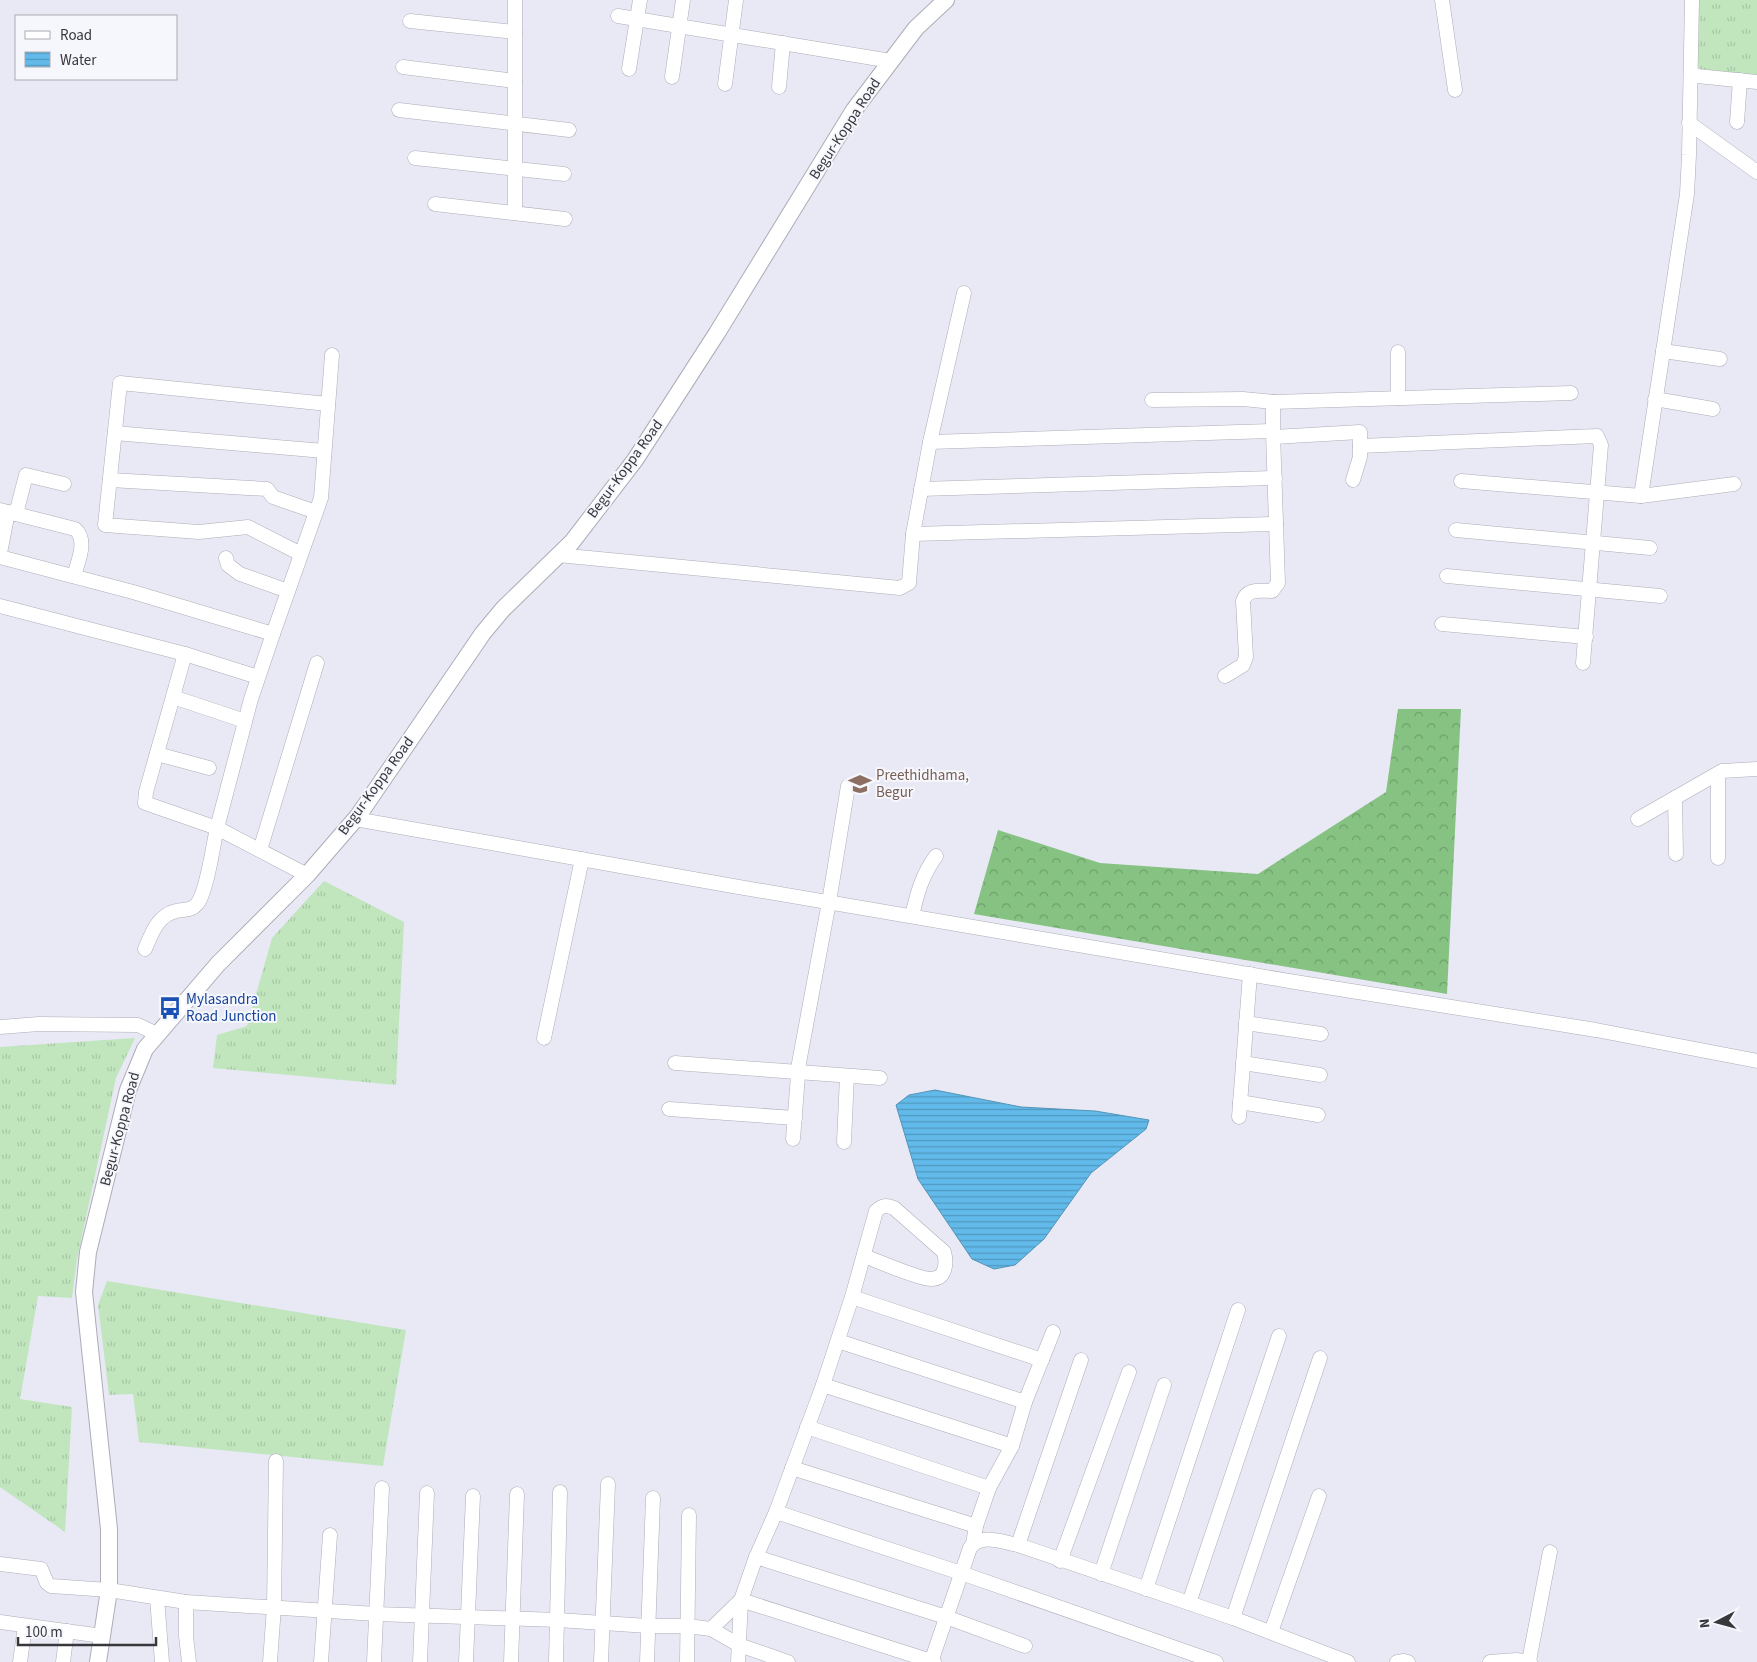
<svg xmlns="http://www.w3.org/2000/svg" width="1757" height="1662" viewBox="0 0 1757 1662" font-family="'Source Sans 3',sans-serif">
  <defs>
    <pattern id="grass-tufts" width="24" height="20" patternUnits="userSpaceOnUse" patternTransform="scale(1.25)"><rect width="24" height="20" fill="#c1e6be"/><path d="M3 7l-1-3M5 7V3M7 7l1-3M15 17l-1-3M17 17v-4M19 17l1-3" fill="none" stroke="#a6c6a4"/></pattern>
    <pattern id="forest-crowns" width="20" height="18" patternUnits="userSpaceOnUse" patternTransform="scale(1.25)"><rect width="20" height="18" fill="#86c382"/><path d="M2 6a3 3 0 1 1 6 0M12 15a3 3 0 1 1 6 0" fill="none" stroke="#6e9f6c"/></pattern>
    <pattern id="water-rules" width="6" height="5" patternUnits="userSpaceOnUse" patternTransform="scale(1.25)"><rect width="6" height="5" fill="#61baea"/><path d="M0 2.5h6" fill="none" stroke="#5198bf"/></pattern>
  </defs>
  <rect width="100%" height="100%" fill="#e8e9f4"/>
  <g fill="url(#grass-tufts)">
    <path d="M1697,0H1757V76L1701,71L1694,60Z"/>
    <path d="M324,881L404,922L396,1085L213,1068L217,1035L247,1026L272,938Z"/>
    <path d="M135,1038L116,1078L77,1259L72,1298L38,1296L20,1399L72,1407L65,1532L0,1487V1047Z"/>
    <path d="M107,1281L406,1330L383,1466L139,1442L133,1394L109,1395L98,1305Z"/>
  </g>
  <path fill="url(#forest-crowns)" d="M1398,709H1461L1447,994L974,914L998,830L1100,863L1258,874L1386,792Z"/>
  <path fill="url(#water-rules)" stroke="#5493b6" d="M935,1090L1021,1107L1095,1111L1149,1120L1146,1129L1091,1173L1044,1239L1015,1265L994,1269L972,1259L918,1179L896,1105L909,1095Z"/>
  <g fill="none" stroke-linecap="round" stroke-linejoin="round">
    <defs>
      <g id="minor">
        <path d="M1442,0L1455,90"/>
        <path d="M618,16L891,61"/>
        <path d="M410,21L515,32"/>
        <path d="M403,67L515,81"/>
        <path d="M629,69L640,0"/>
        <path d="M1691,74L1697,76L1757,82"/>
        <path d="M672,77L683,0"/>
        <path d="M725,84L736,0"/>
        <path d="M779,87L783,43"/>
        <path d="M399,110L569,130"/>
        <path d="M1737,122L1740,80"/>
        <path d="M1689,123L1757,172"/>
        <path d="M415,158L564,174"/>
        <path d="M435,204L565,219"/>
        <path d="M515,213V0"/>
        <path d="M1663,351L1720,359"/>
        <path d="M1398,352V398"/>
        <path d="M1655,399L1713,409"/>
        <path d="M1152,400L1243,399L1273,402V433"/>
        <path d="M1273,402L1571,393"/>
        <path d="M115,433L324,451"/>
        <path d="M1274,437L1360,432V457L1353,480"/>
        <path d="M930,442L1270,431L1273,433L1278,583L1272,591C1260,591 1247,588 1243,601L1246,657L1243,665L1225,676"/>
        <path d="M1360,446L1597,436L1601,445L1583,663"/>
        <path d="M110,480L267,489L273,497L316,512"/>
        <path d="M1461,481L1641,496L1734,484"/>
        <path d="M921,489L1275,478"/>
        <path d="M1641,496L1687,194L1689,155L1692,0"/>
        <path d="M0,510L75,529C88,540 78,561 74,576"/>
        <path d="M16,514L26,475L64,484"/>
        <path d="M1456,530L1650,548"/>
        <path d="M913,534L1276,524"/>
        <path d="M0,553L8,512"/>
        <path d="M301,554L248,527L199,532L105,525L120,383L328,404"/>
        <path d="M558,555L900,588L909,583L913,534L930,442L964,293"/>
        <path d="M0,557L133,592L273,634L251,699L217,828L307,875"/>
        <path d="M226,558L228,565L240,574L288,591"/>
        <path d="M1447,576L1660,596"/>
        <path d="M0,606L185,654"/>
        <path d="M1442,624L1586,637"/>
        <path d="M273,634L321,498L332,355"/>
        <path d="M173,697L245,721"/>
        <path d="M157,754L209,768"/>
        <path d="M1675,798L1676,854"/>
        <path d="M355,819L733,886L1295,982L1596,1030L1757,1061"/>
        <path d="M1638,819L1722,771L1757,769"/>
        <path d="M260,850L317,663"/>
        <path d="M1718,858V774"/>
        <path d="M912,916C917,894 922,875 936,856"/>
        <path d="M145,949C152,933 157,916 176,911C185,909 191,911 197,904C207,892 213,845 217,828L145,803L146,792L185,654L258,677"/>
        <path d="M1246,1023L1321,1034"/>
        <path d="M0,1027L39,1024L138,1025L157,1034"/>
        <path d="M544,1038L582,859"/>
        <path d="M675,1063L880,1078"/>
        <path d="M1243,1063L1320,1075"/>
        <path d="M1240,1102L1318,1115"/>
        <path d="M669,1109L795,1118"/>
        <path d="M1239,1117L1250,974"/>
        <path d="M793,1139L799,1063L829,902L848,786"/>
        <path d="M844,1142L847,1076"/>
        <path d="M852,1297L1042,1360"/>
        <path d="M838,1341L1025,1402"/>
        <path d="M823,1385L1012,1446"/>
        <path d="M807,1427L989,1488"/>
        <path d="M792,1468L976,1526"/>
        <path d="M776,1512L961,1573L1216,1662"/>
        <path d="M973,1544L976,1526L989,1488L1012,1446L1025,1402L1053,1332"/>
        <path d="M1018,1545L1081,1360"/>
        <path d="M756,1557L946,1617L1025,1646"/>
        <path d="M1060,1561L1129,1372"/>
        <path d="M0,1564L41,1569L47,1583L51,1586L109,1590L186,1602L376,1614L558,1620L648,1626H687L711,1629L739,1645L788,1662"/>
        <path d="M1101,1574L1164,1385"/>
        <path d="M1146,1589L1238,1310"/>
        <path d="M157,1598L162,1662"/>
        <path d="M186,1602V1636L189,1662"/>
        <path d="M1189,1603L1279,1336"/>
        <path d="M1233,1618L1320,1358"/>
        <path d="M0,1622L102,1636"/>
        <path d="M711,1629L741,1600L934,1662"/>
        <path d="M1271,1632L1319,1496"/>
        <path d="M1529,1661L1550,1552"/>
        <path d="M20,1662L25,1626"/>
        <path d="M63,1662L67,1631"/>
        <path d="M270,1662L274,1607L276,1461"/>
        <path d="M321,1662L330,1535"/>
        <path d="M374,1662L382,1488"/>
        <path d="M420,1662L427,1493"/>
        <path d="M466,1662L473,1496"/>
        <path d="M511,1662L517,1494"/>
        <path d="M556,1662L560,1492"/>
        <path d="M601,1662L608,1484"/>
        <path d="M647,1662L653,1498"/>
        <path d="M687,1662L689,1515"/>
        <path d="M738,1662L741,1600L756,1557L776,1512L823,1385L852,1297L876,1211C883,1205 886,1205 894,1208L944,1252C947,1263 946,1279 931,1279C918,1279 878,1261 864,1256"/>
        <path d="M931,1662L970,1548C981,1533 1002,1542 1018,1545L1233,1618L1348,1662"/>
        <path d="M1397,1662L1404,1661L1408,1662"/>
        <path d="M1490,1662L1516,1660L1530,1662"/>
      </g>
      <path id="major" d="M98,1662L109,1590V1529L84,1292L88,1252L128,1090L145,1049L218,964L307,875L358,816L483,633L503,609L572,542L635,460L717,333L854,110L916,28L946,0"/>
    </defs>
    <use href="#minor" stroke="#acadb7" stroke-width="15"/>
    <use href="#major" stroke="#acadb7" stroke-width="18"/>
    <use href="#minor" stroke="#fff" stroke-width="14"/>
    <use href="#major" stroke="#fff" stroke-width="16"/>
  </g>
  <defs>
    <symbol id="school-bare" viewBox="-9 -9 18 18"><path d="M0-5L7-2L0 1L-7-2ZM-4 1L0 2.5L4 1V4Q0 6-4 4Z" fill="#8d6e63" stroke="#f6f7fd" stroke-width="2.5" paint-order="stroke"/></symbol>
    <symbol id="bus-bare" viewBox="-9 -9 18 18"><path d="M-5-6H5V4H4V6H2V4H-2V6H-4V4H-5ZM-3.5-4V0h7V-4ZM-3.5 1.2v1.5H-2V1.2ZM2 1.2v1.5H3.5V1.2Z" fill="#1a4fb4" stroke="#f6f7fd" stroke-width="2.5" paint-order="stroke"/></symbol>
  </defs>
  <g fill-rule="evenodd">
    <use href="#school-bare" x="844" y="768" width="32" height="32"/>
    <use href="#bus-bare" x="154" y="992" width="32" height="32"/>
  </g>
  <g text-anchor="middle" dominant-baseline="central" stroke-width="4" stroke-linejoin="round" paint-order="stroke">
    <g font-size="15" fill="#37373c" stroke="#f6f7fd">
      <text transform="translate(845 129) rotate(-57)">Begur-Koppa Road</text>
      <text transform="translate(625 469) rotate(-54)">Begur-Koppa Road</text>
      <text transform="translate(376 786) rotate(-54)">Begur-Koppa Road</text>
      <text transform="translate(120 1129) rotate(-75)">Begur-Koppa Road</text>
    </g>
    <g font-size="15" fill="#785e54" stroke="#f6f7fd" text-anchor="start">
      <text x="876" y="775">Preethidhama,<tspan x="876" dy="17">Begur</tspan></text>
    </g>
    <g font-size="15" fill="#164399" stroke="#f6f7fd" text-anchor="start">
      <text x="186" y="999">Mylasandra<tspan x="186" dy="17">Road Junction</tspan></text>
    </g>
  </g>
  <rect x="15" y="15" width="162" height="65" fill="#f6f7fd" stroke="#aaaab0"/>
  <rect x="25" y="31" width="25" height="8" fill="#ffffff" stroke="#aaaab0"/>
  <text x="60" y="40" font-size="15" fill="#37373c">Road</text>
  <rect x="25" y="52" width="25" height="15" fill="url(#water-rules)" stroke="#aaaab0"/>
  <text x="60" y="65" font-size="15" fill="#37373c">Water</text>
  <g transform="translate(1717 1622) rotate(264)" stroke="#f6f7fd" stroke-width="4" paint-order="stroke">
  <path d="M0-4L9 19L0 12L-9 19Z" fill="#37373c"/>
  <text y="-8" font-size="14" font-weight="bold" text-anchor="middle" fill="#37373c">N</text>
  </g>
  <path d="M18 1637v8h138v-8" fill="none" stroke="#37373c" stroke-width="2.5"/>
  <text x="25" y="1637" font-size="15" fill="#37373c" stroke="#f6f7fd" stroke-width="4" paint-order="stroke">100 m</text>
</svg>
